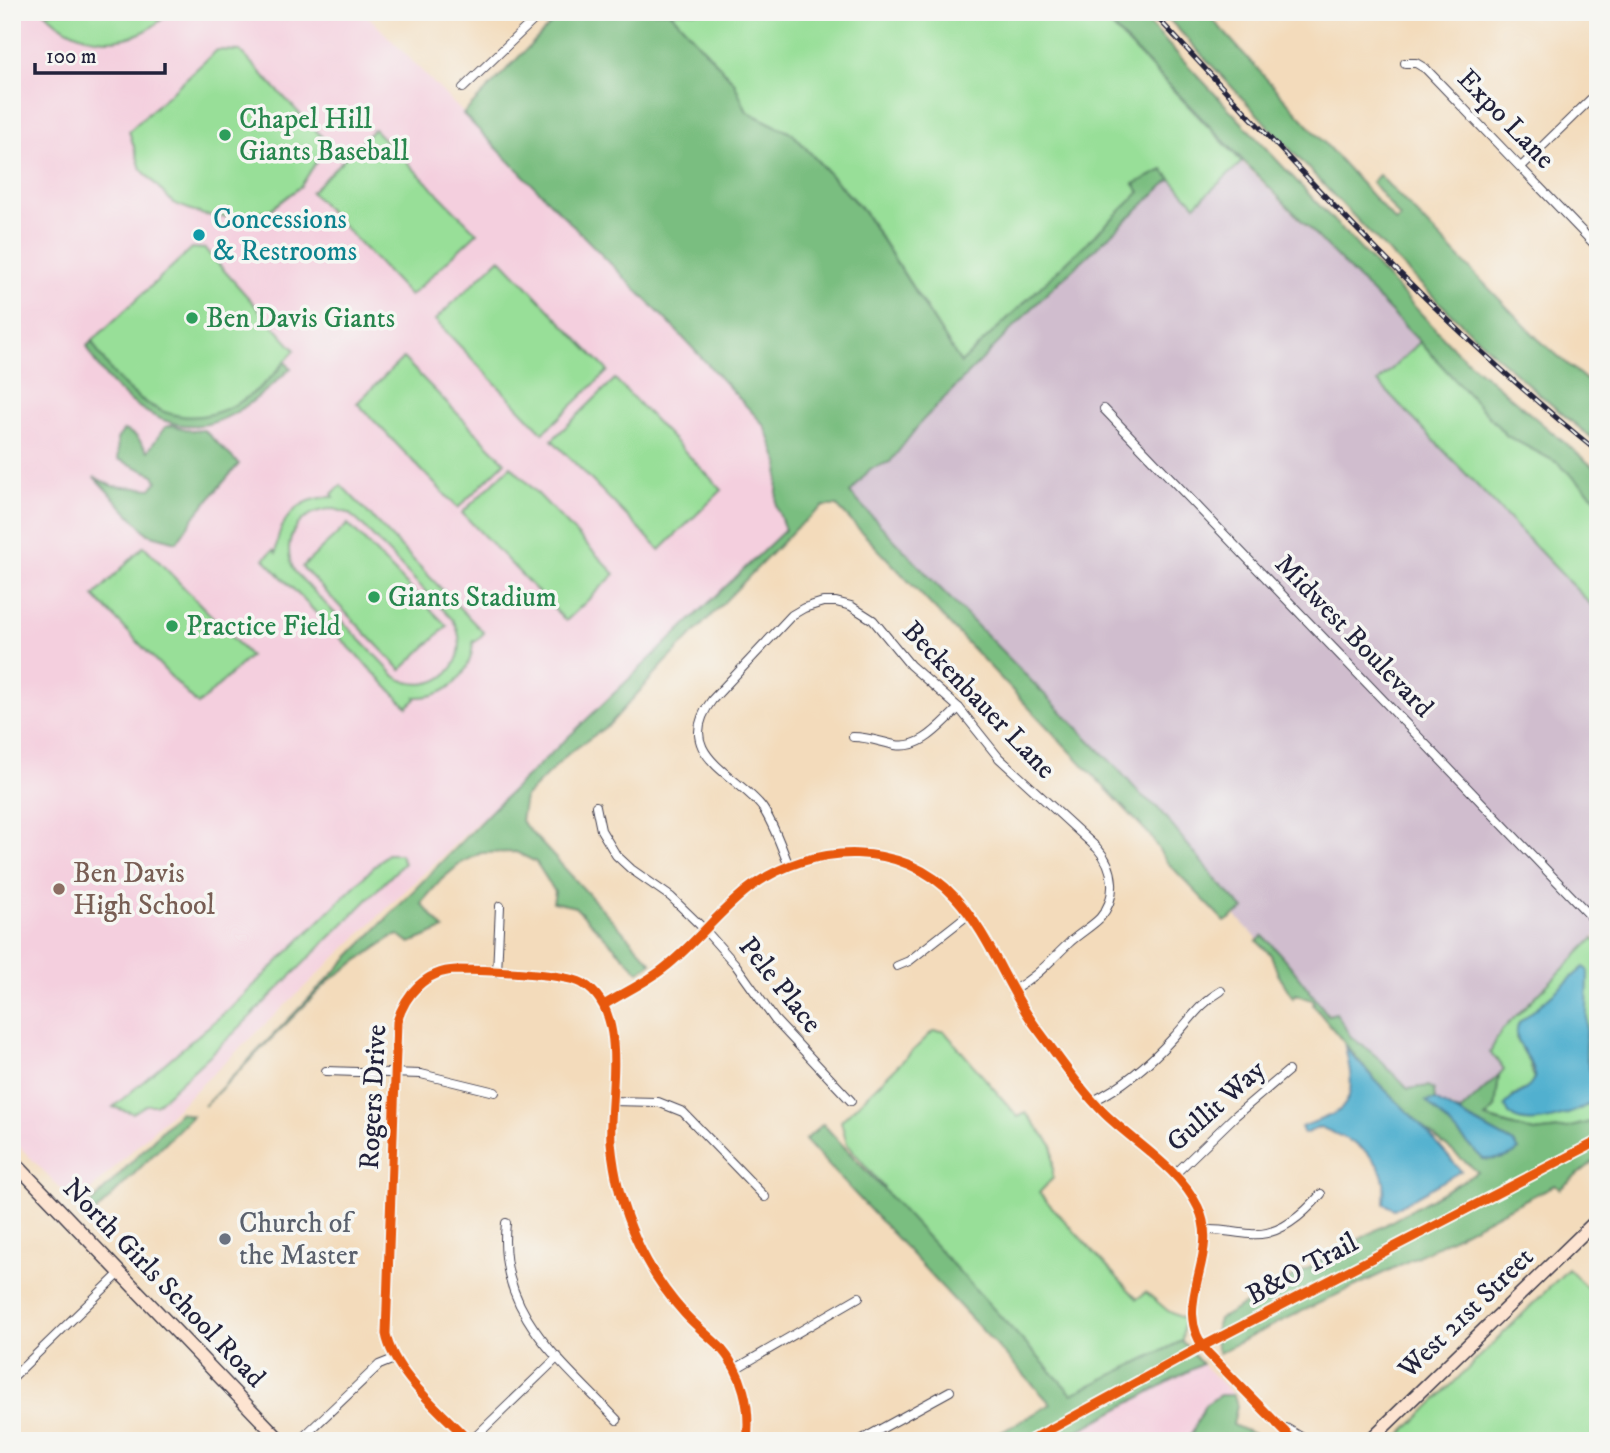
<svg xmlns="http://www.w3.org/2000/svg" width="1610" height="1453" viewBox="0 0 1610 1453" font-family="'IM FELL DW Pica',serif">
  <rect width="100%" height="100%" fill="#f6f6f2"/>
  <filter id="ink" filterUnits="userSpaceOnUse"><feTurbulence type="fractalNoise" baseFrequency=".0143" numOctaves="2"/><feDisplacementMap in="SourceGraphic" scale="14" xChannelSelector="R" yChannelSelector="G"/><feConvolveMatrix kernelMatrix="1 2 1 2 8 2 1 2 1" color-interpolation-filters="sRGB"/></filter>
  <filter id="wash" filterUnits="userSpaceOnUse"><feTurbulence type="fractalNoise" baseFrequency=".00686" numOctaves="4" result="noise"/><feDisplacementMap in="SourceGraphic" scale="28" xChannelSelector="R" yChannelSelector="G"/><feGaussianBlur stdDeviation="1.57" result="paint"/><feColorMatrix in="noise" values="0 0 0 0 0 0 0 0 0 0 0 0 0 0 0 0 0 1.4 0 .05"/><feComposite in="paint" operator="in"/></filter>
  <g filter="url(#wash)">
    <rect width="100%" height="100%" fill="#f3dbbb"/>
    <g fill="#f4cfde">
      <path d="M12,12H364L673,327L765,426L779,464L776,505L785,530L76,1204L12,1139Z"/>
      <path d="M1202,1364L1234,1395H1220L1205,1405L1188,1441H1059Z"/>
    </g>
    <path fill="#d0bdce" d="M1242,162L1420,342L1378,382L1598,612V934L1501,1031L1504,1069L1461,1111L1435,1100L1407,1096L830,489L1163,170L1195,204Z"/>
    <g fill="#98df98" stroke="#5d806a" stroke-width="2" fill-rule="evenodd">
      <path d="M45,12H170C162,19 153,28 143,32C108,48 71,39 45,12Z"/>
      <path d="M670,12H1098L1242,162L1195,205L1163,170L1134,184L1140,192L961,363L864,211L793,134L747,112L734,82Z"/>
      <path d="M217,50L240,51L324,139L320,156L301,186L271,209L242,218L204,215L173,203L141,169L129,131Z"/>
      <path d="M374,129L477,233L410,296L311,192Z"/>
      <path d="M192,248L205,249L295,350C281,366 267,385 250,396C236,405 217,416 200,418C165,422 130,394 108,369C101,361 97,350 92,341Z"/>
      <path d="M500,258L608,371L543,433L435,320Z"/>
      <path d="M1420,342L1507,436L1558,463L1598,500V612L1378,382Z"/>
      <path d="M403,358L505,462L458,508L357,403Z"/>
      <path d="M615,379L722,490L660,550L552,440Z"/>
      <path d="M511,466L615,574L566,621L462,513Z"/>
      <path d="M341,485L484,633L475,642L473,641C472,674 448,698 415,697L416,699L407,707L264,559L273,550L276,553C277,519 300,496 334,497L332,494ZM334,509L348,513L359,522L453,620C476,661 436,700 396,677L295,572C278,541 299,509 334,509Z"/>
      <path d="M348,524L447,626L401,670L302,567Z"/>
      <path d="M144,546L250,656L198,705L94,596Z"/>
      <path d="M387,854H400L404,863L235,1032L156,1105H146L133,1113L113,1107L235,1004Z"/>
      <path d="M1594,938L1598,944V1120L1567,1128L1534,1132L1484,1117L1495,1108L1499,1075L1504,1069L1490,1052L1501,1031ZM1584,967L1588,970L1586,1056L1595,1087L1512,1096L1530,1087L1534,1080L1530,1063L1516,1038L1519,1023Z"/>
      <path d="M933,1031H944L1018,1117L1026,1113L1053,1146V1178L1039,1193L1137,1299L1146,1292L1168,1311L1184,1319L1182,1341L1072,1395L883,1191L884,1188L847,1144L841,1121Z"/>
      <path d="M1568,1269L1598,1298V1441H1395Z"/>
    </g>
    <g fill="#7abe80" stroke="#4e705e" stroke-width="2">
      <path d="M563,12H670L734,82L747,112L793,134L864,212L961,363L1140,192L1134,184L1163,170L1171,179L1048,292L922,421L890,462L870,469L850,493L936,584L1118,769L1141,795L1157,807L1217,881L1244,909L1225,922L1166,861L1149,834L837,506H824L796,528L664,664L610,724L568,754L525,797L521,821L652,963L639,972L575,907L553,902L555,892L536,862L516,852L481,853L461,863L441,880L421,903L444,929L410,943L399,935L392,937L331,979L204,1106L495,807L785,530L776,505L779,464L765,426L673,327L463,114Z"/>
      <path d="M1098,12H1138L1457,352L1598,471V500L1558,463L1507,436L1420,342Z"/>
      <path d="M1162,12H1206L1396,222L1400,218L1372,182L1379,175L1538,339L1598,390V443C1437,315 1302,161 1162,12Z"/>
      <path d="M92,341C142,432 217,443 285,362L291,368C269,389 233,422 201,425C154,431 104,386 87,346Z"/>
      <path d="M172,425L192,431L204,430L239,464L197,513L177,542L148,534L94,477L112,486L151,489L157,481L154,475L118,459L117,439L124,430L135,435L148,451L165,427Z"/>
      <path d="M1263,936C1288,960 1307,988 1328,1015L1336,1013L1351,1037L1375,1055L1408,1089L1429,1086L1434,1090L1435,1100L1427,1101L1483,1159C1497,1160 1508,1159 1519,1150L1514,1143L1452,1109L1461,1111L1499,1075L1495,1108L1485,1118L1534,1132L1567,1128L1598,1120V1158L1560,1189L1555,1185C1502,1210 1451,1240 1398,1266C1338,1295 1278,1321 1219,1353C1213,1340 1214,1332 1219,1319L1478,1172L1426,1130L1375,1080L1313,1005L1314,1001L1296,994L1293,998L1278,974L1271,955L1257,941Z"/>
      <path d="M180,1112L192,1116L87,1221L81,1214Z"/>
      <path d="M823,1124L1072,1394L1182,1341L1202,1364L1059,1441H986L1051,1404L805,1140Z"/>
      <path d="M1220,1395H1234L1237,1405L1233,1425L1258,1436L1262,1441H1188L1205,1405Z"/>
    </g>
    <g fill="#51b0cf" stroke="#3a6985" stroke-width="2">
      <path d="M1584,967L1588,970L1586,1056L1597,1097C1582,1113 1534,1128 1514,1118C1508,1115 1507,1110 1505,1105C1514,1094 1526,1092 1531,1084C1546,1065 1507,1046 1519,1023Z"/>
      <path d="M1345,1047L1375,1080L1420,1124L1461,1171L1394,1209L1384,1204C1384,1197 1385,1189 1384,1182C1379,1151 1344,1137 1320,1127L1304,1134L1301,1127C1311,1123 1336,1115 1342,1108C1357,1092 1349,1065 1345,1047Z"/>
      <path d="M1435,1100L1514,1143L1519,1150C1508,1159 1497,1160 1483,1159L1426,1101Z"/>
    </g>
  </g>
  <g filter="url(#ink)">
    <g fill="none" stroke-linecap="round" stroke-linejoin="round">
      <defs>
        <g id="street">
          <path d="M1405,63H1416L1426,69L1598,248"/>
          <path d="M463,88L542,12"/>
          <path d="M1521,167L1598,92"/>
          <path d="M1104,409L1598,924"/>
          <path d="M853,737C869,737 880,742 895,745C922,750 941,724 959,708"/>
          <path d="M596,806L601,830L616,855L631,869L671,897L705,930L735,964L775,1020L851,1101"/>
          <path d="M789,866C781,847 774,824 762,807C737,774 671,754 712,700L792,615L804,608L823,602H836L851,606L873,620L910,665L959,708L999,758L1097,848C1115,868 1118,897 1100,918C1091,927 1080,933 1070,942C1049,962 1038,976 1012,991"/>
          <path d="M897,966L909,961L969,914"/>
          <path d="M497,973L500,906"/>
          <path d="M604,1005C623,993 645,983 663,969C695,945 719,910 752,886C813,843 902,839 955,897C991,936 1007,990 1039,1031C1060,1059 1080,1089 1105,1114C1134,1142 1180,1169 1198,1207C1223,1258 1167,1305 1208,1353L1294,1441"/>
          <path d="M326,1071L421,1074L495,1092"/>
          <path d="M611,1101L658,1102L683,1112L765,1197"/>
          <path d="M1093,1101C1124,1086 1151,1062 1174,1037C1190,1020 1200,1003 1221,991"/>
          <path d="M1174,1175L1235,1116L1288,1071"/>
          <path d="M506,1223C496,1313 561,1360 617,1420"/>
          <path d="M1205,1230C1223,1229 1234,1233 1250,1234C1278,1237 1304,1214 1321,1194"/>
          <path d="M735,1369L859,1297"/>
          <path d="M12,1378L120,1273"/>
          <path d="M1286,1428L1308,1441"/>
          <path d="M299,1441L379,1365L394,1359"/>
          <path d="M469,1441C442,1412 393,1373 386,1334L397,1022C405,994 426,971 456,970C481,970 563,973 582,983C631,1011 608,1095 611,1142C614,1175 622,1208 636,1239C648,1266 665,1292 685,1314C696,1326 709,1336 720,1347C743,1373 751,1407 747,1441"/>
          <path d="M471,1441L558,1357"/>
          <path d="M859,1441L950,1391"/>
        </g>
        <g id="secondary">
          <path d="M12,1160L281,1441"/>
          <path d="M1369,1441L1598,1219"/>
        </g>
      </defs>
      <use href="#street" stroke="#413e4e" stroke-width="10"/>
      <use href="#secondary" stroke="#413e4e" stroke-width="15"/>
      <use href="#street" stroke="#fff" stroke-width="8"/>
      <use href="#secondary" stroke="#fde4d1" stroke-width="12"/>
      <defs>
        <path id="rail" d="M1152,12C1295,164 1434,321 1598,452"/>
      </defs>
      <use href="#rail" stroke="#22223b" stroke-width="5"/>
      <use href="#rail" stroke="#f6f6f2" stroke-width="2.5" stroke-dasharray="8" stroke-linecap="butt"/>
      <defs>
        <g id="cycleway">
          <path d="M604,1005C623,993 645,983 663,969C695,945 719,910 752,886C813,843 902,839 955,897C991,936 1007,990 1039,1031C1060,1059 1080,1089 1105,1114C1134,1142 1180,1169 1198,1207C1223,1258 1167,1305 1208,1353L1294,1441"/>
          <path d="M469,1441C442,1412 393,1373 386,1334L397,1022C405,994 426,971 456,970C481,970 563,973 582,983C631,1011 608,1095 611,1142C614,1175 622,1208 636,1239C648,1266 665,1292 685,1314C696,1326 709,1336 720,1347C743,1373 751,1407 747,1441"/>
          <path d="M1029,1441L1203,1346L1598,1141"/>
        </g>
      </defs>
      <use href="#cycleway" stroke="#f6f6f2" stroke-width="13"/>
      <use href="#cycleway" stroke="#e8590c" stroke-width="9"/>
    </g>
  </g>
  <g fill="#2e9e5b" stroke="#f6f6f2" stroke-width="2.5">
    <circle cx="225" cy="135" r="7"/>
    <circle cx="192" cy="318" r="7"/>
    <circle cx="374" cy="597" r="7"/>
    <circle cx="172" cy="626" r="7"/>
  </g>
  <circle fill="#0f9aa8" stroke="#f6f6f2" stroke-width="2.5" cx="199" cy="235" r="7"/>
  <circle fill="#8d6e63" stroke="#f6f6f2" stroke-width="2.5" cx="59" cy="889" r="7"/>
  <circle fill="#6b7280" stroke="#f6f6f2" stroke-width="2.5" cx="225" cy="1239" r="7"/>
  <g text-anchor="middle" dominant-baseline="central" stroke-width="7" stroke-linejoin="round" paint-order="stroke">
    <g font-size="28" fill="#27864d" stroke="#f6f6f2" text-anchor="start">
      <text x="239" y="119">Chapel Hill<tspan x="239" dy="32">Giants Baseball</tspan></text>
      <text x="206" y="318">Ben Davis Giants</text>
      <text x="388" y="597">Giants Stadium</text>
      <text x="186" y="626">Practice Field</text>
    </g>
    <g font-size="28" fill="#22223b" stroke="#f6f6f2">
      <text transform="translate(1506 119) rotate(46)">Expo Lane</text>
      <text transform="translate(1354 636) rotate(46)">Midwest Boulevard</text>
      <text transform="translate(979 700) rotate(46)">Beckenbauer Lane</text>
      <text transform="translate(780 985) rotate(51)">Pele Place</text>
      <text transform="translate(373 1097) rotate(-87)">Rogers Drive</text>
      <text transform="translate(1216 1106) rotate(-42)">Gullit Way</text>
      <text transform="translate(1302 1269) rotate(-28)">B&amp;O Trail</text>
      <text transform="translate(164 1283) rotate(46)">North Girls School Road</text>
      <text transform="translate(1466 1313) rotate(-44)">West 21st Street</text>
    </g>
    <g font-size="28" fill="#0d838f" stroke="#f6f6f2" text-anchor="start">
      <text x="213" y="219">Concessions<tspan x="213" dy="32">&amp; Restrooms</tspan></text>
    </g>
    <g font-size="28" fill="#785e54" stroke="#f6f6f2" text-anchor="start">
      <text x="73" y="873">Ben Davis<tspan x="73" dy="32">High School</tspan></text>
    </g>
    <g font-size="28" fill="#5b616d" stroke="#f6f6f2" text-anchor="start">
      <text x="239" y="1223">Church of<tspan x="239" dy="32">the Master</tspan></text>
    </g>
  </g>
  <rect width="1610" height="1453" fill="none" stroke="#f6f6f2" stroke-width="42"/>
  <path d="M35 63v10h130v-10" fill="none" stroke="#22223b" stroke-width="3.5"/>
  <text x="46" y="63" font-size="21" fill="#22223b" stroke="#f6f6f2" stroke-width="5" paint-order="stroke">100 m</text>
</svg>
